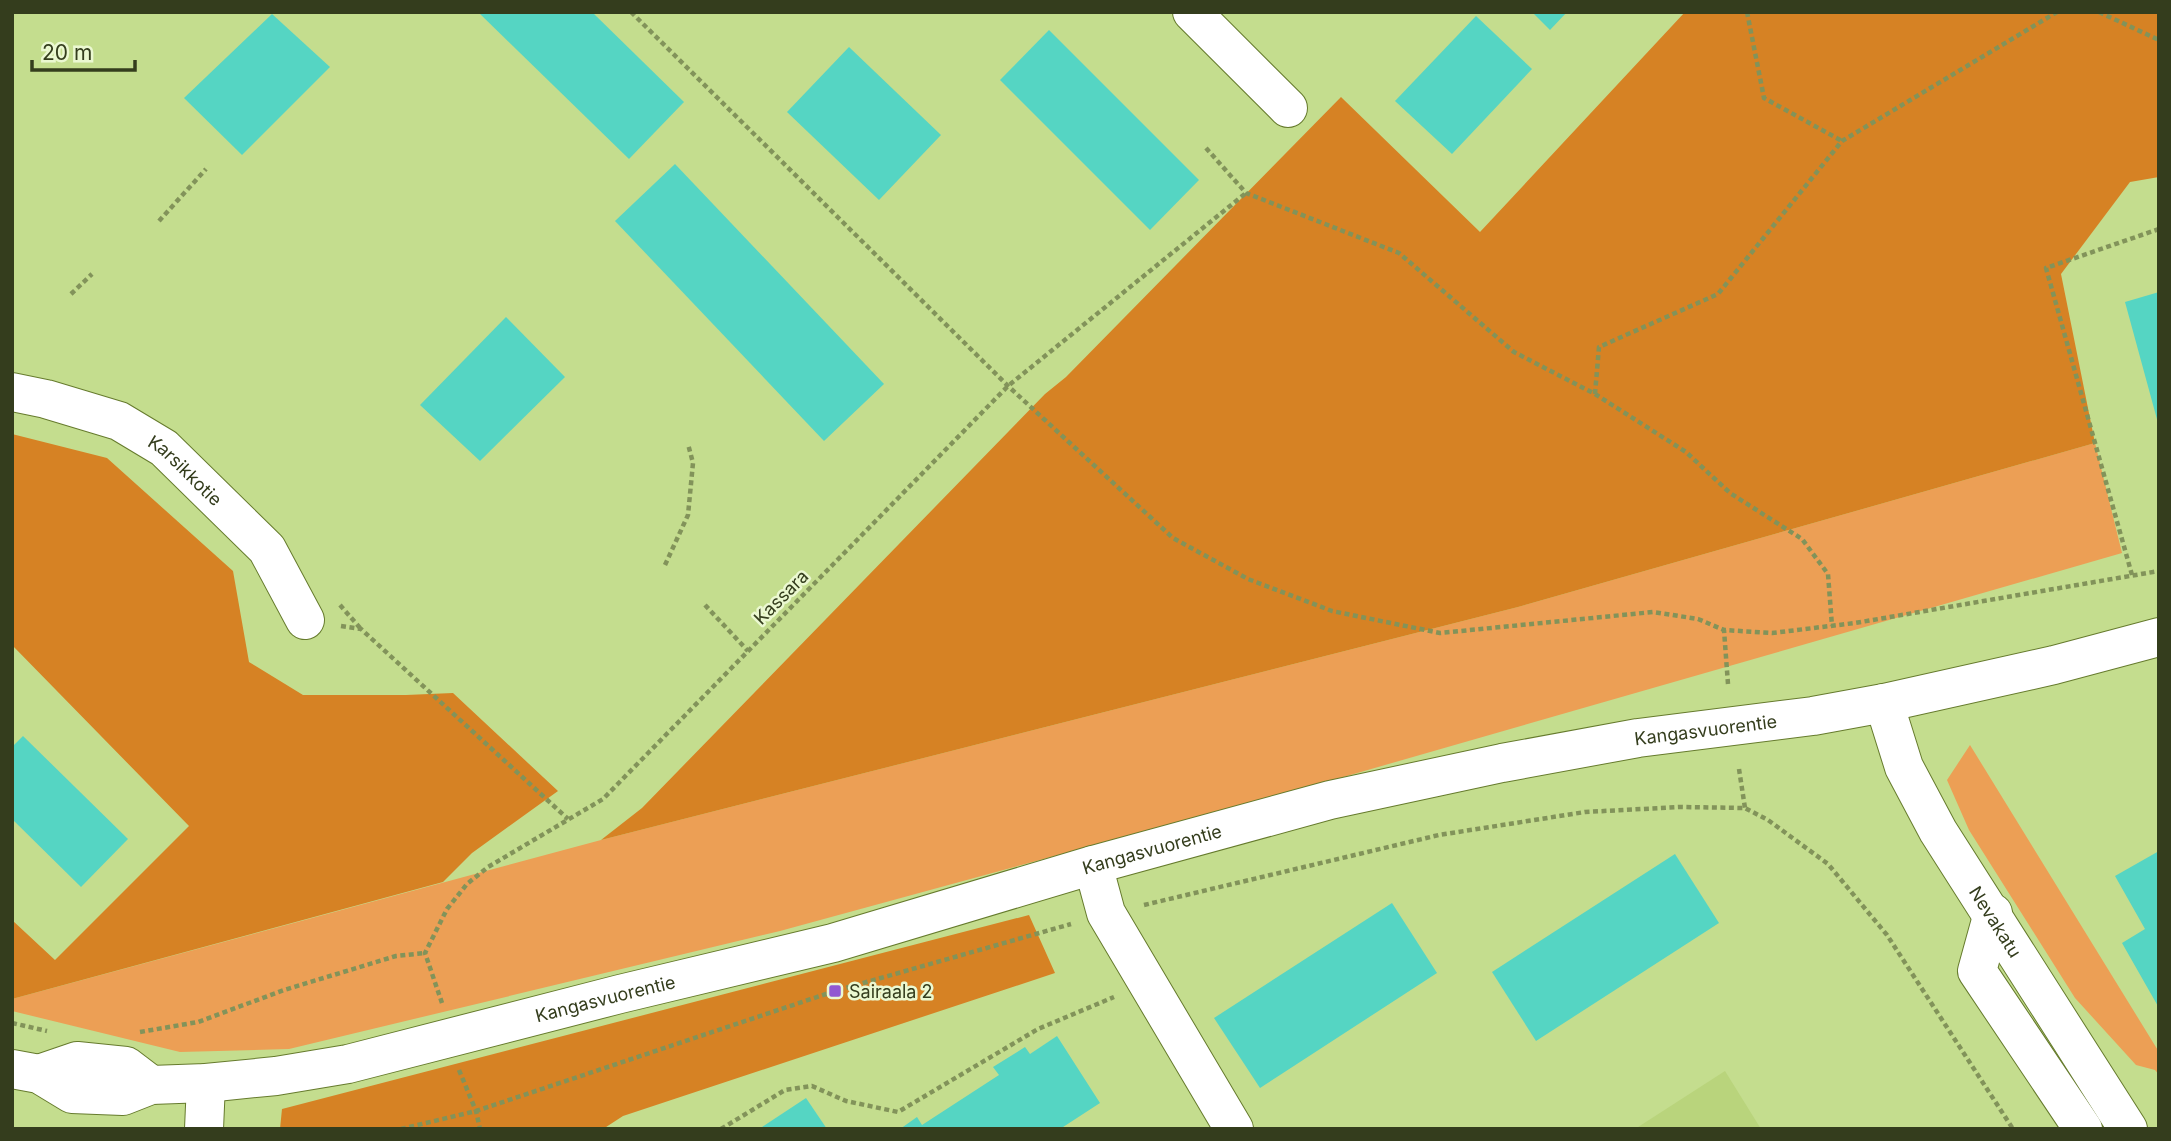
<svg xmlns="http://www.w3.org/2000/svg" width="2171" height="1141" viewBox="0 0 2171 1141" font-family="Inter,sans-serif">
  <rect width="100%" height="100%" fill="#c4dd8e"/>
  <path fill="#b9d47c" d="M1725,1071L1761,1129H1635Z"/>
  <g fill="#ec9f55">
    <path d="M2095,443L2122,553L1326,782L780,931L289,1049L180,1052L12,1011V999L601,840L1518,607Z"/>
    <path d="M1970,745L2159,1052V1075L2155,1070L2136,1065L2075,998L1969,830L1947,780Z"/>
  </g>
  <g fill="#d68224">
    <path d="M1685,12H2159V177L2130,182L2061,274L2095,443L1518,607L601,840L642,808L1045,394L1066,377L1341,97L1480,232Z"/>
    <path d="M12,434L107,458L233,571L249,662L303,695H406L453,693L558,791L472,853L443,882L12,999V920L55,960L189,826L12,645Z"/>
    <path d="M1029,915L1055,973L623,1116L603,1129H280L282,1109Z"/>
  </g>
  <g fill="#55d5c3">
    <path d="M478,12H592L684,102L629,159Z"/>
    <path d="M1532,12H1567L1550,30Z"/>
    <path d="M272,14L330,67L242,155L184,98Z"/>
    <path d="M1476,16L1532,69L1452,154L1395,101Z"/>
    <path d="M1049,30L1199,180L1150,230L1000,80Z"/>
    <path d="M849,47L941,135L879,200L787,112Z"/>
    <path d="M675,164L884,384L824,441L615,221Z"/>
    <path d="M2159,292V423H2158L2125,302Z"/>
    <path d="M506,317L565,377L480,461L420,405Z"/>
    <path d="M23,736L128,839L81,887L12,819V747Z"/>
    <path d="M2159,851V1008L2122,943L2145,929L2115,876Z"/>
    <path d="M1675,854L1719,923L1536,1041L1492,972Z"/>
    <path d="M1392,903L1437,973L1260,1088L1214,1018Z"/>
    <path d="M1057,1036L1100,1103L1060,1129H900L917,1117L922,1125L999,1075L993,1067L1025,1047L1030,1054Z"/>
    <path d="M806,1098L827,1129H759Z"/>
  </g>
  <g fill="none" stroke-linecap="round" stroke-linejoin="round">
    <defs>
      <g id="minor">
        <path d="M1192,12L1288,108"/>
        <path id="s1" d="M12,392L46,399L119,421L164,448L267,549L305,620"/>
        <path id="s2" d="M1884,703L1904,767L1938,831L2128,1129"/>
        <path d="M1093,865L1106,913L1234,1129"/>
        <path d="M1993,913L1977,971L2083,1129"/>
        <path d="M204,1129L206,1083"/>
      </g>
      <g id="major">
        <path id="s3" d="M12,1069L39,1074L72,1094L123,1096L151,1085L206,1083L276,1076L348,1064L620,994L833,943L1093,865L1330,800L1502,763L1638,738L1813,716L1884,703L2054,665L2159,637"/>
        <path d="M39,1074L77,1061L126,1066L151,1085"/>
      </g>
    </defs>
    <use href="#minor" stroke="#667b2d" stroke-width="40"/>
    <use href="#major" stroke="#667b2d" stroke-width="40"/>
    <g stroke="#82935a" stroke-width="4.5" stroke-dasharray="5 3.5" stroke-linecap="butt">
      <path d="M631,12L1008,386L1173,538L1248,579L1332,611L1440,633L1653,612L1698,619L1724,630"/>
      <path d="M1747,12L1764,98L1842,141"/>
      <path d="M2099,12L2159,40"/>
      <path d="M1206,148L1246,193L1399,253L1514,352L1595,394L1686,452L1730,493L1802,539L1828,574L1832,626"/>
      <path d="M159,221L206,169"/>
      <path d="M71,294L92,274"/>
      <path d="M1595,394L1599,347L1718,294L1842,141L2057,12"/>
      <path d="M665,565L688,515L693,463L688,444"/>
      <path d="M2132,575L2046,268L2159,229"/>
      <path d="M340,605L361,629"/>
      <path d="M705,605L748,651"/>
      <path d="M341,626L361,629L568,819"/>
      <path d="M1728,684L1724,630L1772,633L1855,623L2159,571"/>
      <path d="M1739,769L1745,808"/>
      <path d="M1144,905L1439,835L1585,812L1680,807L1745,808L1768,820L1828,864L1887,935L2013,1129"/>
      <path d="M442,1003L425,953L447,909L467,884L488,867L603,799L1008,386L1246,193"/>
      <path d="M12,1023L47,1031"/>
      <path d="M140,1032L198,1022L284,990L396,956L425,953"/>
      <path d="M459,1070L476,1111L480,1129"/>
      <path d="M401,1129L476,1111L835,991L1071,924"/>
      <path d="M721,1129L785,1090L812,1086L846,1101L898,1112L1038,1029L1114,997"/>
    </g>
    <use href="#minor" stroke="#fff" stroke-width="38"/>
    <use href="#major" stroke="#fff" stroke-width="38"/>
  </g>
  <rect fill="#9159d1" stroke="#ebf8d1" stroke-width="2.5" x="828" y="984" width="14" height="14" rx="3.5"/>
  <g text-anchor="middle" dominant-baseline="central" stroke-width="5" stroke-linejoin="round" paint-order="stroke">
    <g font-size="18" fill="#343d1d" stroke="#ebf8d1">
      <text stroke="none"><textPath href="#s1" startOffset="194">Karsikkotie</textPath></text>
      <text transform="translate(781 597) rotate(-45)">Kassara</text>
      <text stroke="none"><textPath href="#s3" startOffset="1745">Kangasvuorentie</textPath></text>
      <text stroke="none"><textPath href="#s3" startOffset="1178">Kangasvuorentie</textPath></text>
      <text stroke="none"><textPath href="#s2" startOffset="247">Nevakatu</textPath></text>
      <text stroke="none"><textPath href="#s3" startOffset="611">Kangasvuorentie</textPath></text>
    </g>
    <g font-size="18" fill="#343d1d" stroke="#ebf8d1" text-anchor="start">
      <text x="849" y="991">Sairaala 2</text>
    </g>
  </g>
  <rect width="2171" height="1141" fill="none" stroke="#343d1d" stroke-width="28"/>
  <path d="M32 60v10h103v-10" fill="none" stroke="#343d1d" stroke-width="3.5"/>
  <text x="42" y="60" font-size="21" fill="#343d1d" stroke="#ebf8d1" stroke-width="5" paint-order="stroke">20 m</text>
</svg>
